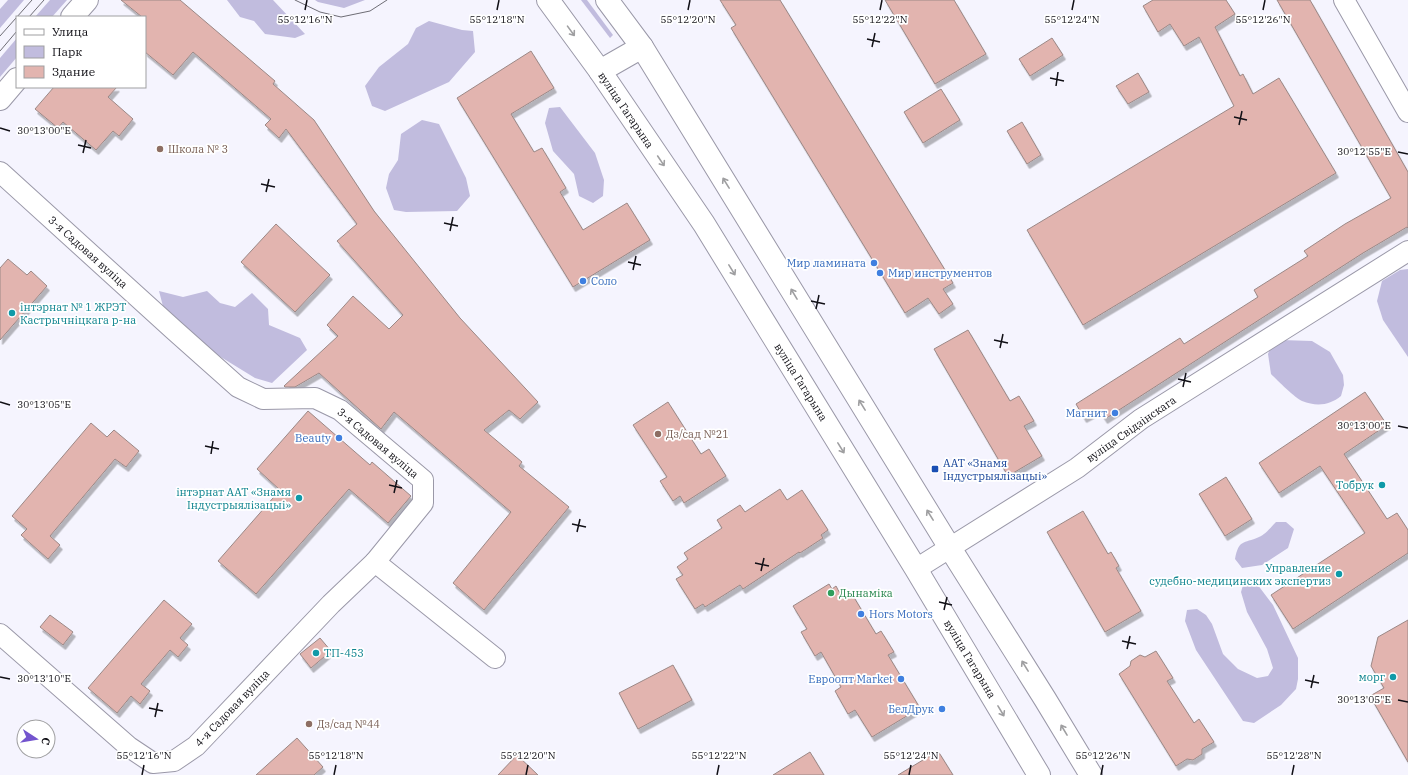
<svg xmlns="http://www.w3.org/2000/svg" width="1408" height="775" viewBox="0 0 1408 775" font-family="'IBM Plex Serif',serif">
  <defs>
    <filter id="shadow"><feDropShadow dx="2.5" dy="4.5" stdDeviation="0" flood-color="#0004"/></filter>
  </defs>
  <rect width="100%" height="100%" fill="#f5f4fe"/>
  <g fill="#c1bcde">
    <path d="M8,0H24L0,28V9Z"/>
    <path d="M50,0H67L52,17H35Z"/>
    <path d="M227,0H273L305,34L295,38L265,34L254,21L240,17Z"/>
    <path d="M315,0H365L344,8L318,2Z"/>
    <path d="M581,0H587L613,35L610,38Z"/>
    <path d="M429,21L462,30L473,31L475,52L449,82L385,111L372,106L365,86L379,67L408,44L416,28Z"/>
    <path d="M17,38V57L0,77V58Z"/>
    <path d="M560,107L595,153L604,180L603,196L593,203L579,196L574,174L553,151L545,123L549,108Z"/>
    <path d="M422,120L439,124L466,178L470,196L457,211L406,212L394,210L386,188L389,174L398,160L401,134Z"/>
    <path d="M1408,269V357L1383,320L1377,301L1382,281L1400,270Z"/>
    <path d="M159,291L183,297L207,291L220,303L235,307L252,293L268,309L269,325L300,338L307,350L272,383L255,378L211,351L165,314Z"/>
    <path d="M1281,340L1312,341L1330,352L1343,375L1344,385L1341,396C1330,405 1317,407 1302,401C1295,398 1278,381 1271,374L1268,354L1272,344Z"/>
    <path d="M1276,522H1286L1294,529L1288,548L1262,565L1242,568L1235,559C1239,539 1243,544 1259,537C1265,535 1271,527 1276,522Z"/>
    <path d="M1254,580L1273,605L1298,658V679L1296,689L1281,705L1254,723L1243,721L1196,650L1185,621L1187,610L1197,609L1206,615L1212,624L1223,654L1238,669L1257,678L1268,676L1273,668L1267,649L1247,612L1241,592L1244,582Z"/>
  </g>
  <g fill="#e2b4af" stroke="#9b8886" filter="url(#shadow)">
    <path d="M121,0H180L275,81L273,84L314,120L374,211L460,318L538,402L520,419L509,410L484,430L522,462L519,466L569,507L484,610L453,583L511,512L394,412L381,429L319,373L295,387H285L284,386L338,336L327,325L353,296L389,329L403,315L337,241L357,224L286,129L279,138L265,125L271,119L193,52L173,75L145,52V17H142Z"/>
    <path d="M720,0H780L953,283L943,289L953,304L939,314L928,298L905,313L731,28L736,25Z"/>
    <path d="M885,0H954L986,54L935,84Z"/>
    <path d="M1153,0H1226L1235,14L1215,27L1240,76L1243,74L1253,94L1279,78L1336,173L1083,325L1027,230L1234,106L1199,37L1184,46L1170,24L1158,32L1143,6Z"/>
    <path d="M1277,0H1310L1408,172V228L1407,227L1363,253L1105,419L1099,410L1084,418L1076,404L1180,338L1184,344L1258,297L1254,290L1308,256L1304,251L1345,224L1391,198Z"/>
    <path d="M1052,38L1063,55L1030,76L1019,59Z"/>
    <path d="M531,51L554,88L511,114L534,152L542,148L566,188L560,192L583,230L627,203L650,240L573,287L457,98Z"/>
    <path d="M1138,73L1149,92L1128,104L1116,86Z"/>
    <path d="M54,87H117L108,97L133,119L119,136L113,131L96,150L63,122L58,128L35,109Z"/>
    <path d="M941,89L960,120L923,143L904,112Z"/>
    <path d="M1022,122L1041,155L1027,164L1007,131Z"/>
    <path d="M276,224L330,275L295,312L241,262Z"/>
    <path d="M8,259L27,275L31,271L47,286L0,340V268Z"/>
    <path d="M968,330L1010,401L1019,396L1034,421L1024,426L1042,456L1008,476L934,349Z"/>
    <path d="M1365,392L1387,425L1344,454L1387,519L1397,513L1408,530V553L1293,629L1271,595L1365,533L1320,466L1279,493L1259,463Z"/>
    <path d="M668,402L701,454L709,449L726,476L684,503L680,496L673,501L660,481L667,477L633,425Z"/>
    <path d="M308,411L370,465L372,462L411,496L388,523L349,489L256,594L218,561L280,490L257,469Z"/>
    <path d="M91,423L107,437L114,430L139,451L126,467L115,459L50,536L60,545L48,559L21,535L27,529L12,516Z"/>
    <path d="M1226,477L1252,519L1225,536L1199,494Z"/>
    <path d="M780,489L787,500L802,490L828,530L821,535L823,538L800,553L799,552L743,589L740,585L705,607L703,604L695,609L676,579L683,575L677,567L688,559L684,553L722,528L717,520L740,505L745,512Z"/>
    <path d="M1083,511L1108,554L1111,552L1119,566L1116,568L1141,611L1105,632L1047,532Z"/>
    <path d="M829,584L832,589L836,586L843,599L852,594L876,634L881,631L894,652L888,655L920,708L872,737L855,710L848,714L835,691L841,687L821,652L815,656L801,632L807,629L793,606Z"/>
    <path d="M164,600L192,624L180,638L188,645L178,657L170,650L141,684L150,691L140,704L131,696L117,713L88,688Z"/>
    <path d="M50,615L73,632L63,645L40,627Z"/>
    <path d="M1408,620V762L1370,696L1384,688L1371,666L1378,637Z"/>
    <path d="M320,638L331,651L311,668L300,654Z"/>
    <path d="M1156,651L1173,678L1167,681L1194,723L1199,719L1214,742L1202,749V754L1193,760L1187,759L1176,766L1119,674L1130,666L1131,661L1140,655L1145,657Z"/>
    <path d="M673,665L692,700L638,729L619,693Z"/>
    <path d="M297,738L323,767L314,775H256Z"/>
    <path d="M938,751L953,775H898Z"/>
    <path d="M810,752L824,775H773Z"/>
    <path d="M517,755L538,775H498Z"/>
  </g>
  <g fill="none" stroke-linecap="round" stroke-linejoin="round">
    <defs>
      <g id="minor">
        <path d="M1344,0L1408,112"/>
        <path d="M0,172L174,330L238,387L263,399L315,398L340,410L423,480V503L375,562L495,658"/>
        <path d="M916,569L1077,468L1141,419L1408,251"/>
        <path d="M0,634L129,747L153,763L174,761L196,746L331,604L375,562"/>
      </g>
      <g id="major">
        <path d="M548,0L600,71L704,224L916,569L1039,775"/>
        <path d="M607,0L642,47L950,548L1045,699L1091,775"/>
        <path d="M72,17L87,0"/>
        <path d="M600,71L642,47"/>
        <path d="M0,99L17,79"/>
      </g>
    </defs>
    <use href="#minor" stroke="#9a98a8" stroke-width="22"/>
    <use href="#major" stroke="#9a98a8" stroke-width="24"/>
    <use href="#minor" stroke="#fff" stroke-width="20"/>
    <use href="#major" stroke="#fff" stroke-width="22"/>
    <g stroke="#6e6d75" stroke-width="1">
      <path d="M295,0L320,12L341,17L370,11L387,0"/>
      <path d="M29,17L44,0"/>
      <path d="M0,36L32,0"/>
      <path d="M0,51L17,31"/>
    </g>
  </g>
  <defs><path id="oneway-shaft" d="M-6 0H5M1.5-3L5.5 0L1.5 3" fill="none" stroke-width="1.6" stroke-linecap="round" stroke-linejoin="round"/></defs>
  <g stroke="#9f9fa1">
    <use href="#oneway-shaft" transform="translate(571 31) rotate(54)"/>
    <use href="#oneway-shaft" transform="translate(661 161) rotate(56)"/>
    <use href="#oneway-shaft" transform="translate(726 183) rotate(-122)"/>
    <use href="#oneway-shaft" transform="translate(732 270) rotate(58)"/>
    <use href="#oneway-shaft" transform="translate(794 294) rotate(-121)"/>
    <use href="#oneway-shaft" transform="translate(862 405) rotate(-122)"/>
    <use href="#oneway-shaft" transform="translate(841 448) rotate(58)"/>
    <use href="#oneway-shaft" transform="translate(930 515) rotate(-122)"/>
    <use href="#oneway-shaft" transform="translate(1025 666) rotate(-122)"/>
    <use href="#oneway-shaft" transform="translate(1001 711) rotate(59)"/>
    <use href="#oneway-shaft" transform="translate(1064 730) rotate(-121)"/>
  </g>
  <path fill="none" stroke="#100f15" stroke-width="1.5" d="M305,10L307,0M497,10L499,0M688,10L690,0M880,10L882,0M1072,10L1074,0M1263,10L1265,0M867,39L880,42M872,47L875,33M1050,78L1064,81M1056,86L1058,72M1234,117L1247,120M1239,125L1242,111M0,128L10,131M78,145L91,148M1398,152L1408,154M83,153L86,140M261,184L275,187M266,192L269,179M444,223L458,226M450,231L453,217M628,262L641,265M633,270L636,256M811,301L825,304M816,309L819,295M994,340L1008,343M1000,348L1003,334M1178,379L1191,382M1183,387L1186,373M0,402L10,405M1398,426L1408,428M205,446L219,449M211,454L213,441M389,485L402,488M394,493L397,480M572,524L586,527M577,532L580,519M755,563L769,566M761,571L764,558M939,602L952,605M944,610L947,597M1122,641L1136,644M1127,649L1130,636M0,677L10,679M1305,680L1319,683M1311,688L1314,675M1398,700L1408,702M149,708L163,711M155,717L158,703M142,775L144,765M334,775L336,765M526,775L528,765M717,775L719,765M909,775L911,765M1101,775L1103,765M1292,775L1294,765"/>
  <g fill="#8d6e63" stroke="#fff" stroke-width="1.5">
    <circle cx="160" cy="149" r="4"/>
    <circle cx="658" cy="434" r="4"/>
    <circle cx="309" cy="724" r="4"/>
  </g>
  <g fill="#3f7fe0" stroke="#fff" stroke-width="1.5">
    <circle cx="874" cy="263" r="4"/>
    <circle cx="880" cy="273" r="4"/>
    <circle cx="583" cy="281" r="4"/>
    <circle cx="1115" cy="413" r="4"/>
    <circle cx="339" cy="438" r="4"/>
    <circle cx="861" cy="614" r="4"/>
    <circle cx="901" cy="679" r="4"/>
    <circle cx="942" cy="709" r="4"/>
  </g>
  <g fill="#0f9aa8" stroke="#fff" stroke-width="1.5">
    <circle cx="12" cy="313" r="4"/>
    <circle cx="1382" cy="485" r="4"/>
    <circle cx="299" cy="498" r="4"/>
    <circle cx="1339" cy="574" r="4"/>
    <circle cx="316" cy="653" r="4"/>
    <circle cx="1393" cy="677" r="4"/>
  </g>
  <rect fill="#1a4fb4" stroke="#fff" stroke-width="1.5" x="931" y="465" width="8" height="8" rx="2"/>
  <circle fill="#2e9e5b" stroke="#fff" stroke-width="1.5" cx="831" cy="593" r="4"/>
  <g text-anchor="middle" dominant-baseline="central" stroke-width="3.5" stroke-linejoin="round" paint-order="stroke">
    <g font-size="11" fill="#100f15" stroke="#fff">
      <text transform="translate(626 110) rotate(56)">вуліца Гагарына</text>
      <text transform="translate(88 252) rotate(42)">3-я Садовая вуліца</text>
      <text transform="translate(801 382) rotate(58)">вуліца Гагарына</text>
      <text transform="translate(1131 429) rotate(-35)">вуліца Свідзінскага</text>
      <text transform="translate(378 443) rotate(40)">3-я Садовая вуліца</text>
      <text transform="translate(970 659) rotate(59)">вуліца Гагарына</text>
      <text transform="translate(232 708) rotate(-46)">4-я Садовая вуліца</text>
    </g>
    <g font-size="11" fill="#785e54" stroke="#fff" text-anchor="start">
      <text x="168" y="149">Школа № 3</text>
      <text x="666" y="434">Дз/сад №21</text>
      <text x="317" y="724">Дз/сад №44</text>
    </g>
    <g font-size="11" fill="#366cbe" stroke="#fff" text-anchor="end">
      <text x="866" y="263">Мир ламината</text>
      <text x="888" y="273" text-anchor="start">Мир инструментов</text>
      <text x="591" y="281" text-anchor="start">Соло</text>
      <text x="1107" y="413">Магнит</text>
      <text x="331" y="438">Beauty</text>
      <text x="869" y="614" text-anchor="start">Hors Motors</text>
      <text x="893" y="679">Евроопт Market</text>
      <text x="934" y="709">БелДрук</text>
    </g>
    <g font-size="11" fill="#0d838f" stroke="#fff" text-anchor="end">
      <text x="20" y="307" text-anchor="start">інтэрнат № 1 ЖРЭТ<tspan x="20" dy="13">Кастрычніцкага р-на</tspan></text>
      <text x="1374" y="485">Тобрук</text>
      <text x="291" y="492">інтэрнат ААТ «Знамя<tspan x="291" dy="13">Індустрыялізацыі»</tspan></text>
      <text x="1331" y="568">Управление<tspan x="1331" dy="13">судебно-медицинских экспертиз</tspan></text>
      <text x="324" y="653" text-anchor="start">ТП-453</text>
      <text x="1385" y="677">морг</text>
    </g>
    <g font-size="11" fill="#164399" stroke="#fff" text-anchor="start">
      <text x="943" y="463">ААТ «Знамя<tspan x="943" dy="13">Індустрыялізацыі»</tspan></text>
    </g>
    <g font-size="11" fill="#27864d" stroke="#fff" text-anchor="start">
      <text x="839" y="593">Дынаміка</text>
    </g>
  </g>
  <g font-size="10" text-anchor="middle" fill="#100f15" stroke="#fff" stroke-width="3.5" stroke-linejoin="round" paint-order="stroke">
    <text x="305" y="23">55°12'16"N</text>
    <text x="497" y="23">55°12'18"N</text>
    <text x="688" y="23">55°12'20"N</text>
    <text x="880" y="23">55°12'22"N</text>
    <text x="1072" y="23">55°12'24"N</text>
    <text x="1263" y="23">55°12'26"N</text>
    <text x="44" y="134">30°13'00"E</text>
    <text x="1364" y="155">30°12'55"E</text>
    <text x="44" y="408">30°13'05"E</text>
    <text x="1364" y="429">30°13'00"E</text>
    <text x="44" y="682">30°13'10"E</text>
    <text x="1364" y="703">30°13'05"E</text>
    <text x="144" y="759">55°12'16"N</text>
    <text x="336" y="759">55°12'18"N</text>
    <text x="528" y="759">55°12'20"N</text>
    <text x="719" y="759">55°12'22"N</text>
    <text x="911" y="759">55°12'24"N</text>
    <text x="1103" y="759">55°12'26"N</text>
    <text x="1294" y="759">55°12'28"N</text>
  </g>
  <rect x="16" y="16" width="130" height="72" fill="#ffffff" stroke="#9f9fa1"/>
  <rect x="24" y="29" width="20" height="6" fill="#ffffff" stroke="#9f9fa1"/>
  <text x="52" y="36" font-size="12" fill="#100f15">Улица</text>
  <rect x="24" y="46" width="20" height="12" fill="#c1bcde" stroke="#9f9fa1"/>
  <text x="52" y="56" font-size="12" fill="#100f15">Парк</text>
  <rect x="24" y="66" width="20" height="12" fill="#e2b4af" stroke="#9f9fa1"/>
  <text x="52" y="76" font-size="12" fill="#100f15">Здание</text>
  <g transform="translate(36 739) rotate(102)"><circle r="19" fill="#ffffff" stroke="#9f9fa1"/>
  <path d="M0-3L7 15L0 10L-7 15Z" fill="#7354ce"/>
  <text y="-6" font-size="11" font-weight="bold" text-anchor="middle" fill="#100f15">С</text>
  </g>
</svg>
